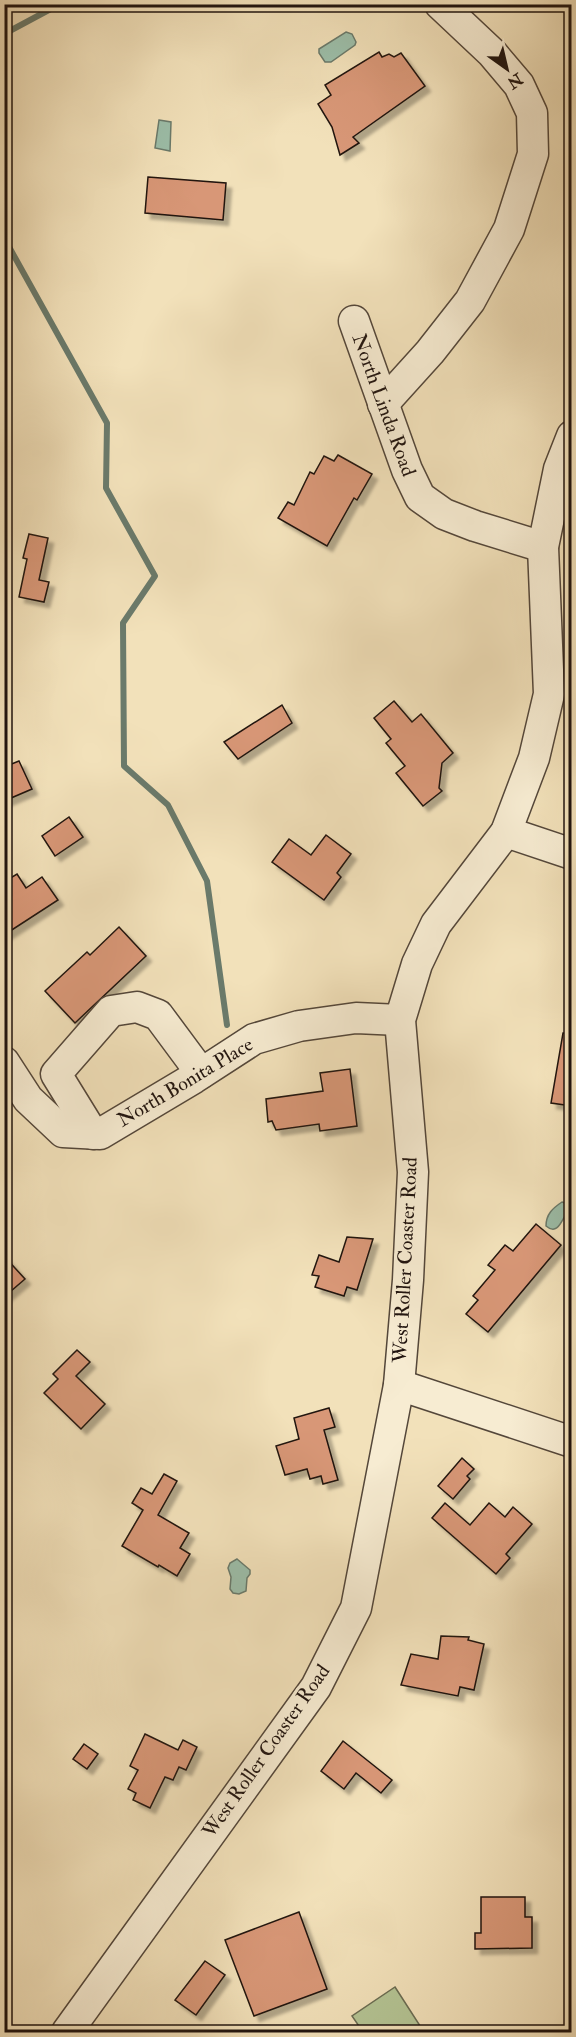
<svg xmlns="http://www.w3.org/2000/svg" width="576" height="2037" viewBox="0 0 576 2037" font-family="'IM FELL Double Pica',serif">
  <defs>
    <filter id="shadow"><feDropShadow dx="5.5" dy="5.5" stdDeviation="1.5" flood-color="#0004"/></filter>
  </defs>
  <rect width="100%" height="100%" fill="#f2e1ba"/>
  <filter id="stains"><feTurbulence type="fractalNoise" baseFrequency=".00333" numOctaves="4"/><feColorMatrix values="0 0 0 0 .2 0 0 0 0 .09 0 0 0 0 .02 0 0 0 .5 -.17"/></filter>
  <radialGradient id="worn" r=".72"><stop offset=".6" stop-color="#630" stop-opacity="0"/><stop offset="1" stop-color="#630" stop-opacity=".3"/></radialGradient>
  <path fill="#b4c494" stroke="#6a6c52" stroke-width="1.5" d="M395,1987L424,2032H363L352,2016Z"/>
  <g fill="#9cbea9" stroke="#6a7a6b" stroke-width="1.5">
    <path d="M346,32L352,34L356,42L355,45L331,62H325L319,53V49Z"/>
    <path d="M159,120L171,122L170,151L155,148Z"/>
    <path d="M562,1202L568,1204L569,1210C562,1217 559,1237 546,1226C546,1214 553,1208 562,1202Z"/>
    <path d="M237,1559L250,1570V1574L247,1578L246,1591L239,1594L233,1593L230,1589L231,1577L228,1568L230,1563Z"/>
  </g>
  <g fill="none" stroke-linecap="round" stroke-linejoin="round">
    <g stroke="#6a7a6b" stroke-width="6">
      <path d="M4,34L60,4"/>
      <path d="M4,242L8,245L107,423L106,488L155,576L123,623L124,766L168,805L207,881L227,1025"/>
    </g>
  </g>
  <g fill="#d89777" stroke="#20140f" stroke-width="1.5" filter="url(#shadow)">
    <path d="M379,52L382,57L389,54L394,57L401,53L425,86L353,137L359,143L340,155L332,127L318,104L331,95L325,85Z"/>
    <path d="M148,177L226,183L223,220L145,213Z"/>
    <path d="M338,455L372,474L357,500L354,498L327,546L278,518L288,502L294,505L310,472L314,474L324,456L334,461Z"/>
    <path d="M29,534L48,538L39,580L49,582L44,602L19,597L27,559L23,558Z"/>
    <path d="M394,701L412,722L421,714L453,753L442,763L439,788L442,791L423,806L396,773L405,766L386,743L391,739L374,718Z"/>
    <path d="M282,705L292,723L238,759L224,742Z"/>
    <path d="M19,761L32,789L4,801V767Z"/>
    <path d="M69,817L83,837L55,856L42,836Z"/>
    <path d="M326,835L351,854L337,873L341,877L324,900L272,862L289,839L311,855Z"/>
    <path d="M17,874L26,888L42,877L58,900L4,935V882Z"/>
    <path d="M119,927L146,956L75,1023L45,991L87,952L90,955Z"/>
    <path d="M563,1033L572,1034V1106L551,1103Z"/>
    <path d="M350,1069L357,1126L320,1131L319,1124L276,1130L272,1121L268,1122L266,1099L323,1091L320,1073Z"/>
    <path d="M536,1224L561,1245L488,1332L466,1314L478,1300L473,1296L495,1270L488,1265L505,1245L513,1251Z"/>
    <path d="M347,1237L373,1239L357,1290L347,1287L344,1296L315,1287L319,1276L312,1275L319,1255L339,1262Z"/>
    <path d="M4,1256L25,1279L4,1297Z"/>
    <path d="M77,1350L90,1362L76,1376L105,1404L81,1429L44,1393L58,1379L53,1374Z"/>
    <path d="M329,1408L335,1427L324,1430L338,1480L323,1484L321,1476L310,1479L307,1469L285,1475L276,1446L299,1439L294,1418Z"/>
    <path d="M462,1458L474,1469L467,1476L470,1479L453,1499L438,1486Z"/>
    <path d="M164,1474L177,1481L158,1515L189,1533L180,1548L190,1554L177,1576L159,1565L158,1567L122,1546L143,1510L132,1503L141,1488L152,1494Z"/>
    <path d="M445,1503L470,1525L489,1503L505,1517L513,1507L532,1524L506,1554L510,1558L496,1574L432,1518Z"/>
    <path d="M441,1636L469,1637L468,1640L484,1644L474,1690L460,1687L458,1696L401,1685L411,1654L438,1659Z"/>
    <path d="M145,1734L178,1750L183,1740L197,1747L186,1770L179,1767L173,1780L165,1777L150,1808L133,1800L136,1793L128,1789L138,1770L130,1766Z"/>
    <path d="M343,1741L392,1780L381,1793L356,1773L344,1789L321,1771Z"/>
    <path d="M84,1744L98,1754L87,1769L73,1759Z"/>
    <path d="M481,1897H525V1917H532V1948L475,1949V1933H481Z"/>
    <path d="M299,1912L327,1989L254,2016L225,1940Z"/>
    <path d="M205,1961L225,1975L196,2015L175,2000Z"/>
  </g>
  <g fill="none" stroke-linecap="round" stroke-linejoin="round">
    <defs>
      <g id="minor">
        <path d="M354,321L407,470L420,497L444,514L475,526L543,547"/>
        <path d="M383,404L430,352L470,301L509,229L533,154L532,113L519,85L492,53L440,4"/>
        <path d="M506,832L572,854"/>
        <path d="M4,1062L28,1099L63,1132L100,1134L194,1078L254,1039L299,1026L356,1018L400,1020"/>
        <path d="M93,1134L56,1074L111,1011L137,1007L158,1015L201,1073"/>
        <path d="M399,1385L572,1442"/>
        <path d="M67,2032L316,1687L356,1608L399,1385L408,1280L413,1172L400,1020L417,964L436,924L506,832L534,758L549,694L543,547L559,469L572,436"/>
      </g>
    </defs>
    <use href="#minor" stroke="#54473a" stroke-width="33"/>
    <use href="#minor" stroke="#f7ecd2" stroke-width="30"/>
  </g>
  <g text-anchor="middle" dominant-baseline="central" stroke-width="6" stroke-linejoin="round" paint-order="stroke">
    <g font-size="20" fill="#20140f" stroke="#f7ecd2">
      <text transform="translate(384 405) rotate(70)">North Linda Road</text>
      <text transform="translate(185 1082) rotate(-31)">North Bonita Place</text>
      <text transform="translate(405 1260) rotate(-87)">West Roller Coaster Road</text>
      <text transform="translate(266 1751) rotate(-55)">West Roller Coaster Road</text>
    </g>
  </g>
  <rect width="576" height="2037" fill="none" stroke="#f2e1ba" stroke-width="24"/>
  <rect x="6" y="6" width="564" height="2025" fill="none" stroke="#20140f" stroke-width="3"/>
  <rect x="12" y="12" width="552" height="2013" fill="none" stroke="#20140f" stroke-width="1.5"/>
  <g transform="translate(507 69) rotate(146)" stroke="#f7ecd2" stroke-width="4.5" paint-order="stroke">
  <path d="M0-4.5L10 22L0 15L-10 22Z" fill="#20140f"/>
  <text y="-9" font-size="16" font-weight="bold" text-anchor="middle" fill="#20140f">N</text>
  </g>
  <rect width="100%" height="100%" filter="url(#stains)"/>
  <rect width="100%" height="100%" fill="url(#worn)"/>
</svg>
